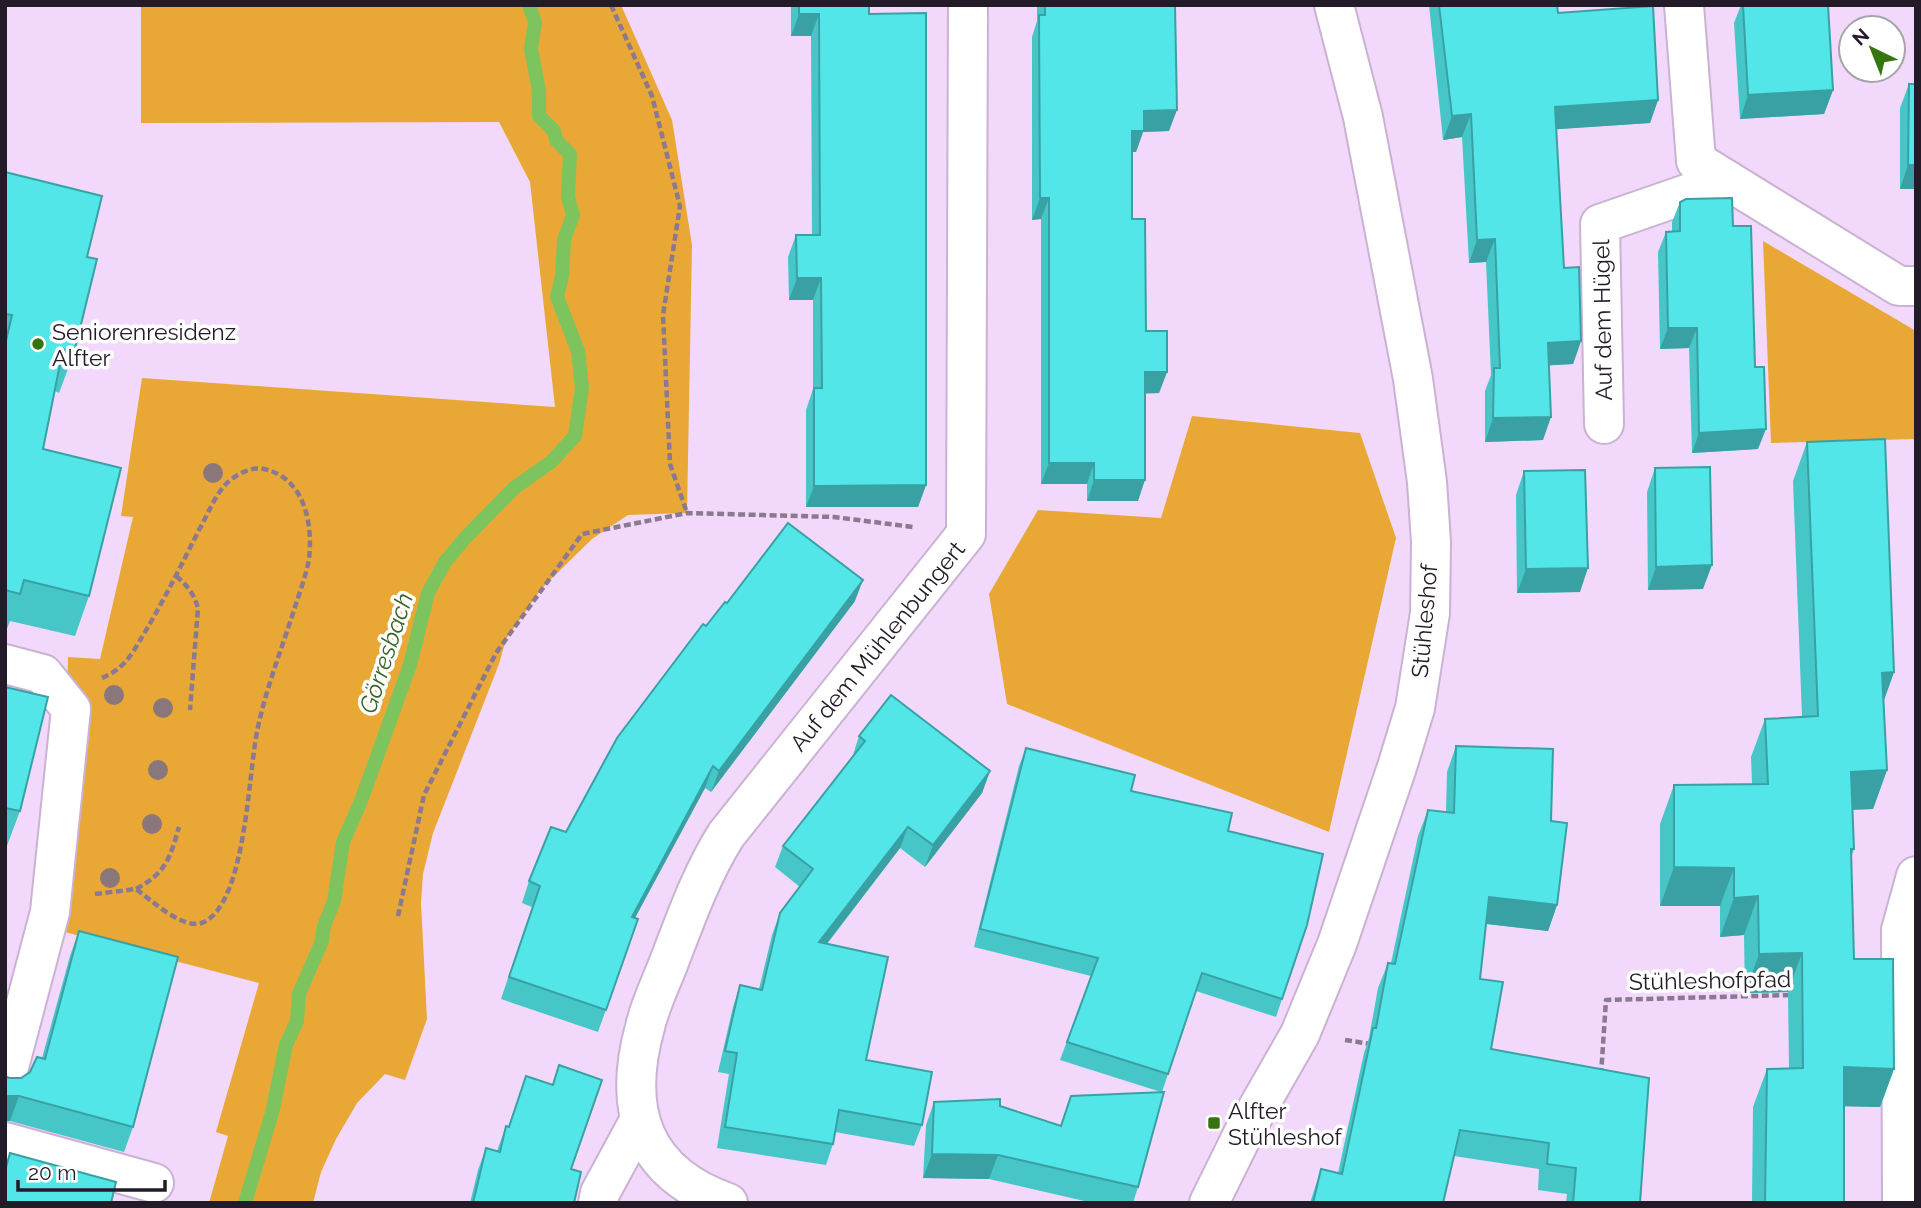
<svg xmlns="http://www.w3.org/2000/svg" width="1921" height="1208" viewBox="0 0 1921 1208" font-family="Raleway,sans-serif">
  <rect width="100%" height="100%" fill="#f2d8fb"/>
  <g fill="#e9a836">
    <path d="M141,5H621L672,120L692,245L687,513L628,515L592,539L542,588L506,639L499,664L433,833L423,874L421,903L427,1019L405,1080L385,1074L357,1103L336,1139L321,1172L313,1203H209L228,1136L216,1132L259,983L61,931L68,657L100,659L133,517L121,516L142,378L555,407L530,182L499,122L141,123Z"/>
    <path d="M1763,241L1916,331V439L1771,443Z"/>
    <path d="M1192,416L1360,433L1396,538L1329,832L1007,704L989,594L1038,510L1161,518Z"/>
  </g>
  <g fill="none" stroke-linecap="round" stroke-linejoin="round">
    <path stroke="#7dc45e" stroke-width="14" d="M245,1203L272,1113L286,1045L297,1021L299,994L322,941L324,926L334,901L343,842L361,801L410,665L428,593L445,562L466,537L514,488L551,462L575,436L582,388L578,351L557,297L562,276L564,240L573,215L568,197L570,154L556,140L554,131L539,116V91L531,49L535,22L529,5"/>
    <defs>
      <g id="minor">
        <path d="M1684,5L1696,161L1899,286H1916"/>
        <path d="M1604,424L1600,224L1727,180"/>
        <path d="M5,664L43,674L71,709L50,912L5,1082"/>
        <path d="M5,1142L154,1183"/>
        <path d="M598,1203L600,1193L639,1121"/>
        <path d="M728,1203C642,1173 622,1110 645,1027C650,1005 661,983 669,962C686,918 701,875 726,835L966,534L968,5"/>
        <path d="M1209,1203L1244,1132L1300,1034L1337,944L1397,767L1415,708L1430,613L1431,542L1427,482L1413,379L1363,117L1334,5"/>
        <path d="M1902,1203L1901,930L1916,876"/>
      </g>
    </defs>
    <use href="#minor" stroke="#cab2d3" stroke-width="42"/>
    <g stroke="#8a7990" stroke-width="4.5" stroke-dasharray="7 3.5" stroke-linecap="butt">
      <path d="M611,5L652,96L680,206L663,315L670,464L687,513"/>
      <path d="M176,576C188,586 194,594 198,608L190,710"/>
      <path d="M136,889C166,873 170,858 179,827"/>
      <path d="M95,894L136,889C151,900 185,932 204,922C246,901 248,776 257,732C265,691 281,651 294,610C299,594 306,576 309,559C313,524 305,478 264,469C251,466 235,475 226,484C214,497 208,514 199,530C181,566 163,602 142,637C136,647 129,660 120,667C115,672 108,675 102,678"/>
      <path d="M398,916L424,795L496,653L582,534L687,513L834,517L913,527"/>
      <path d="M1345,1040L1371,1044"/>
      <path d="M1601,1075L1606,1000L1791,995"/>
    </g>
    <use href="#minor" stroke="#fff" stroke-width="38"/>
  </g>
  <g fill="#8a777c">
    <circle cx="213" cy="473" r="10"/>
    <circle cx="114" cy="695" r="10"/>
    <circle cx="163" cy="708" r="10"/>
    <circle cx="158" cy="770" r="10"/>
    <circle cx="152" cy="824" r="10"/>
    <circle cx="110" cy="878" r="10"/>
  </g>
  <g fill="#47c6c8">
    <path d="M791,5H869V14L926,485L918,507H806V410L813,389V300H789L788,257L796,235H812L811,36H791Z"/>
    <path d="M1037,5H1175L1169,131L1143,132L1136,152H1132V219L1146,331L1167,372L1159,393H1145L1138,501H1087V484H1041V219L1032,220V37L1037,21Z"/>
    <path d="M1429,5H1557L1558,13L1658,100L1650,123L1556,129L1564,268L1581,341L1573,364L1549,365L1543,440L1485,442V391L1491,375L1486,262L1469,263L1462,137L1443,140Z"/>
    <path d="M1741,5H1828L1833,90L1824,114L1740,119L1734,23Z"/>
    <path d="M1909,84L1916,189H1900V108Z"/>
    <path d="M5,172L87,257L74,353L59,393L55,391L43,449L89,596L75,636L10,621L5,634Z"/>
    <path d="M1680,202L1733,226L1755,367L1758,449L1692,453L1689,348L1660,349L1658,252L1666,232H1672V222Z"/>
    <path d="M1807,442L1894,672L1884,700L1887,770L1873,809L1852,810L1854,849L1851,858L1854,959L1894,1069L1880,1107L1844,1106V1203H1752L1753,1107L1767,1069L1789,1068L1788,992L1745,993L1744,935L1720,937V906H1660V824L1674,785L1752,784L1751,757L1765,719L1802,717L1793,481Z"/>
    <path d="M1655,468L1703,589L1648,590L1647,492Z"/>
    <path d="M1524,471L1580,592L1517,593L1516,495Z"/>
    <path d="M855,601L711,792L705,788L635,918L638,919L598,1032L501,999L532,907L522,903L529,881L566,832L727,603Z"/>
    <path d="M5,687L20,811L5,851Z"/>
    <path d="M859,736L990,771L982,793L925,867L900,848L827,944L866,1060L922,1125L914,1146L835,1132L833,1144L826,1165L717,1148L729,1074L718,1072L733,1007L740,985L759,989L772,935L780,913L800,887L775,867L783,846L852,758Z"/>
    <path d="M1456,746L1551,821L1557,905L1548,931L1486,924L1480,979L1491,1049L1640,1203H1566L1567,1194L1538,1190L1539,1169L1454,1156L1443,1203H1310L1321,1169L1338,1173L1364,1053L1369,1038L1378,988L1388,963H1391L1418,836L1428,810L1446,812L1447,772Z"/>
    <path d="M1026,748L1228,831L1282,999L1276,1017L1196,991L1162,1092L1138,1187L1133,1203H1093L989,1179L923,1178L926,1125L934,1102L1000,1106L1060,1126L1071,1096L1161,1092L1060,1060L1091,976L974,947L1019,766Z"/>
    <path d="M79,931L133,1127L124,1152L10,1121L9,1078H21L30,1072L42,1058L70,956Z"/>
    <path d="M559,1065L574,1203H470L478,1170L486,1148L497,1151L506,1126L508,1127L526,1076L552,1085Z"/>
  </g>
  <g fill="#39a1a3">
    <path d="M799,14H819L811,36H791Z"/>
    <path d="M1833,90L1824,114L1740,119L1748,95Z"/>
    <path d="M1658,100L1650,123L1546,130L1555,107Z"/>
    <path d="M1177,110L1169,131L1143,132L1136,152H1124L1132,131L1144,111Z"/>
    <path d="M1471,114L1462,137L1443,140L1452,116Z"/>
    <path d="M1908,165H1916V189H1900Z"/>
    <path d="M1040,198H1049L1041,219L1032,220Z"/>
    <path d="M1495,239L1486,262L1469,263L1477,240Z"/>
    <path d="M797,278H821L813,300H789Z"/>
    <path d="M1668,328H1697L1689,348L1660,349Z"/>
    <path d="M1581,341L1573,364L1540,366L1548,343Z"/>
    <path d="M1145,372H1167L1159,393L1137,394Z"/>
    <path d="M1551,417L1543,440L1485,442L1493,418Z"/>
    <path d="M1766,429L1758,449L1692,453L1699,433Z"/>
    <path d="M1049,463H1094L1087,484H1041Z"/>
    <path d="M1094,480H1145L1138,501H1087Z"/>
    <path d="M926,485L918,507H806L814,486Z"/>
    <path d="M1712,565L1703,589L1648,590L1656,567Z"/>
    <path d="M1588,568L1580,592L1517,593L1526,569Z"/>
    <path d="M863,580L855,601L711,792L719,771Z"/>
    <path d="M1894,672L1880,711L1882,673Z"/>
    <path d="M713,766L705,788L624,938L632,917Z"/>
    <path d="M1887,770L1873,809L1837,810L1851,772Z"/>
    <path d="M990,771L982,793L925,867L933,845Z"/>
    <path d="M908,827L900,848L811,964L819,942Z"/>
    <path d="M1674,867L1734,868L1720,906H1660Z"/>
    <path d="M1758,896L1744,935L1720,937L1734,898Z"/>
    <path d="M1489,897L1557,905L1548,931L1479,923Z"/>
    <path d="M1802,953L1788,992L1745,993L1759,954Z"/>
    <path d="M1844,1067L1894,1069L1880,1107L1830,1106Z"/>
    <path d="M8,1096H19L10,1121H5V1098Z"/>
    <path d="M932,1154L998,1155L989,1179L923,1178Z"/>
  </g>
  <g fill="#52e6e9" stroke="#39a1a3" stroke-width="2">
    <path d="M799,5H869V14L926,13V485L814,486V388H822L821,278H797L796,235H820L819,14H799Z"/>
    <path d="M1045,5H1175L1177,110L1144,111V131H1132V219H1145L1146,331H1167V372H1145V480H1094V463H1049V198H1040L1039,15H1045Z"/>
    <path d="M1439,5H1557L1558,13L1653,6L1658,100L1555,107L1564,268L1579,267L1581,341L1548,343L1551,417L1493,418L1494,368H1500L1495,239L1477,240L1471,114L1452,116Z"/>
    <path d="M1743,5H1828L1833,90L1748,95Z"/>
    <path d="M1909,84H1916V165H1908Z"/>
    <path d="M5,172L102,196L87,257L97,259L74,353L63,349L43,449L121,468L89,596L24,580L20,594L5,590V345L12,315L5,314Z"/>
    <path d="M1732,198L1733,226H1751L1755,367H1764L1766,429L1699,433L1697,328H1668L1666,232L1680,231V202L1686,199Z"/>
    <path d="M1885,439L1894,672L1882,673L1887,770L1851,772L1854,849H1851L1854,959H1893L1894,1069L1844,1067V1203H1765L1767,1069L1803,1068L1802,953L1759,954L1758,896L1734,898V868L1674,867V785L1768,784L1765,719L1818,716L1807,442Z"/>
    <path d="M1710,467L1712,565L1656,567L1655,468Z"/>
    <path d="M1585,470L1588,568L1526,569L1524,471Z"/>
    <path d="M788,523L863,580L719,771L713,766L632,917L638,919L606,1010L509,977L540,886L529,881L551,827L566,832L617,738L703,624L706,626L725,602L727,603Z"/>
    <path d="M5,687L48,697L20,811L5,808Z"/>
    <path d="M891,695L990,771L933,845L908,827L819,942L888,957L866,1060L932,1072L922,1125L839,1110L833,1144L725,1127L737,1053L725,1051L740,985L762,990L780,913L813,869L783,846L865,741L859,736Z"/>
    <path d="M1456,746L1553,749L1551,821L1567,823L1557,905L1489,897L1480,979L1503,982L1491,1049L1649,1078L1640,1203H1573L1576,1168L1547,1164L1549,1143L1460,1130L1443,1203H1313L1321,1169L1342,1174L1373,1028H1376L1388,963L1395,964L1428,810L1454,813Z"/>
    <path d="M1026,748L1135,775L1131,791L1232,813L1228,831L1323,854L1307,925L1282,999L1202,973L1168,1074L1067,1042L1098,958L980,929Z"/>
    <path d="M79,931L178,957L133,1127L19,1096H8L5,1098V1076L9,1078H21L30,1072L37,1057L45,1059Z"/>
    <path d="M559,1065L602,1080L571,1169L581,1172L574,1203H473L486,1148L500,1152L506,1126L509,1127L526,1076L553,1085Z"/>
    <path d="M1164,1092L1138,1187L998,1155L932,1154L934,1102L1000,1099V1106L1061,1126L1071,1096Z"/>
    <path d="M10,1153L116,1182L111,1203H5V1171Z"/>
  </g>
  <g fill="#35740e" stroke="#fff" stroke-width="2.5">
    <circle cx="38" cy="344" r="7"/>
    <rect x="1207" y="1116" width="14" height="14" rx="3.5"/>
  </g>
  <g text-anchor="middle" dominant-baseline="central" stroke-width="7" stroke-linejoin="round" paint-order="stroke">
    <g font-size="23" fill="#241b28" stroke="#fff">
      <text transform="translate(1602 320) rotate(-91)">Auf dem Hügel</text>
      <text transform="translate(1424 621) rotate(-85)">Stühleshof</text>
      <text transform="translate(877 646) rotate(-51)">Auf dem Mühlenbungert</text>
      <text transform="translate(1710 980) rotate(-1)">Stühleshofpfad</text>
    </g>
    <g font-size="23" fill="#241b28" stroke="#fff" text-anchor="start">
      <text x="52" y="331">Seniorenresidenz<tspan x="52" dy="26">Alfter</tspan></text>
      <text x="1228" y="1110">Alfter<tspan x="1228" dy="26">Stühleshof</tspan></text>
    </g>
    <g font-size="24" font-style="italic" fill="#376522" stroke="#fff">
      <text transform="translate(386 653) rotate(-72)">Görresbach</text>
    </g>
  </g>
  <rect width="1921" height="1208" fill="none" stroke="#241b28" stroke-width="14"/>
  <g transform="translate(1872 49) rotate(317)"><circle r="33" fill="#ffffff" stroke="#a7a4a9" stroke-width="2"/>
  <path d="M0-5L12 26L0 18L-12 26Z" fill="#35740e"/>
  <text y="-10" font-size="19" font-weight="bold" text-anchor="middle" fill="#241b28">N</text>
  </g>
  <path d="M18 1180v10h147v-10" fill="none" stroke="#241b28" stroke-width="3.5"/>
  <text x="28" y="1180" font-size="21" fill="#241b28" stroke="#ffffff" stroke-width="5" paint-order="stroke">20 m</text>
</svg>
